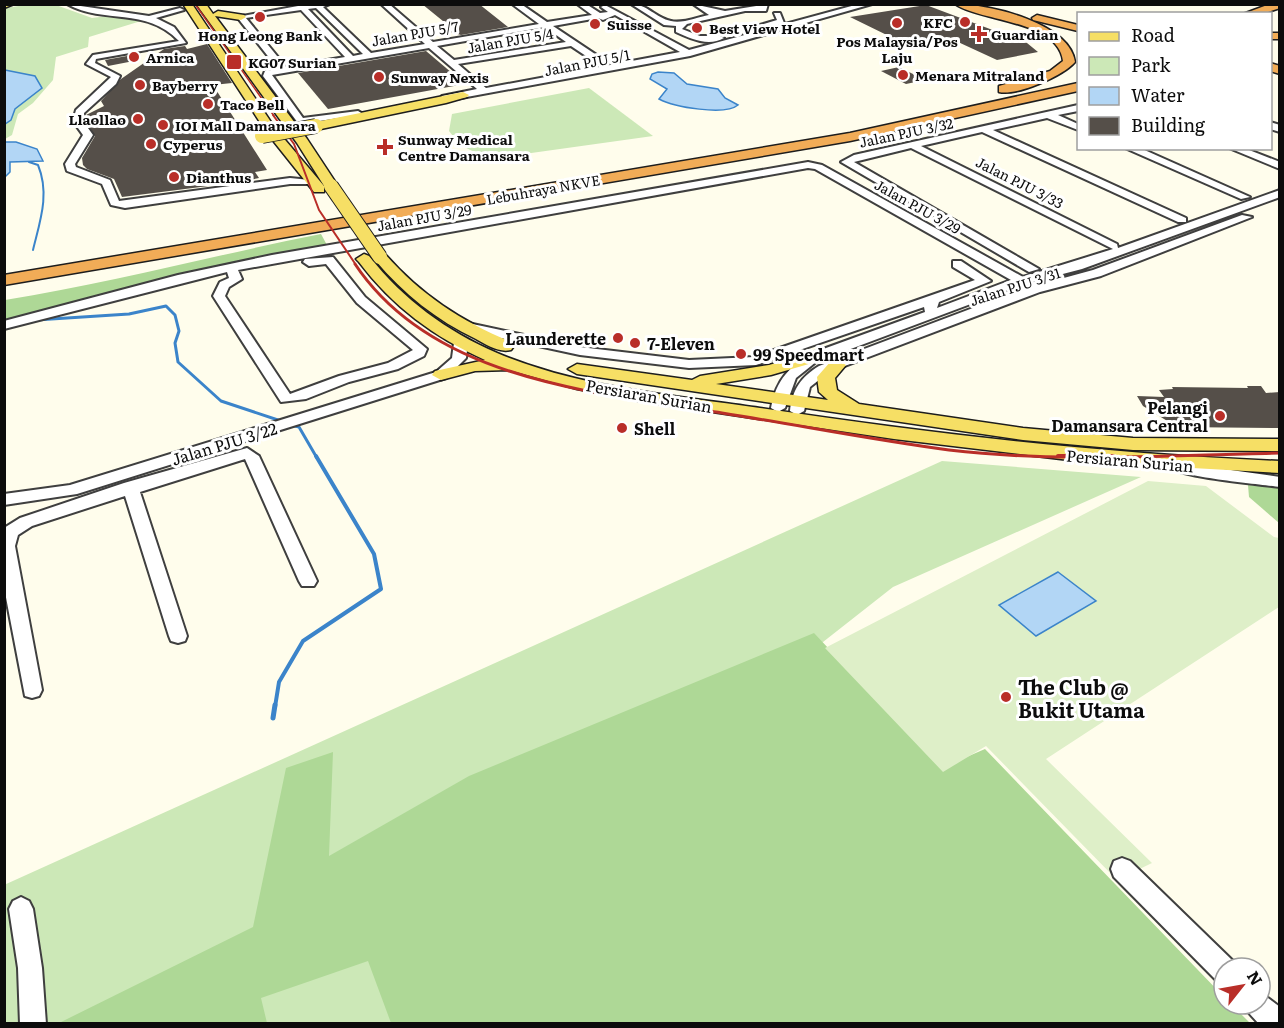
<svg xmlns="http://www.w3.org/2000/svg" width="1284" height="1028" viewBox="0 0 1284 1028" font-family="Literata,serif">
  <rect width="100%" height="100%" fill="#fffdec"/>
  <g fill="#cce8b7">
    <path d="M25,5H56L92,18L108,16L141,21L89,37L88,47L56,57L53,80L33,103L18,114L12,135L5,139V8Z"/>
    <path d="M589,88L653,136L489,159L460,145L449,131L452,114Z"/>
    <path d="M942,461L1141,477L893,587L809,653L1248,1023H5L4,885Z"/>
  </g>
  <g fill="#aed896">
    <path d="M321,234L328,247L178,275L5,320V300C111,283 215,255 321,234Z"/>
    <path d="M1248,485L1279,487V523L1249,497Z"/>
    <path d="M814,633L941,768L985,749L1224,997V1004H1231L1250,1023H391L368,961L261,998L267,1023L57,1024L253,927L286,768L333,752L329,856L469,776Z"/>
  </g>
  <path fill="#deefc8" d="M1148,481L1206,486L1274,537L1279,538V607L1046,759L1152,863L1117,880L986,746L943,772L825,648Z"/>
  <g fill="#b2d6f5" stroke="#3b84ca" stroke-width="1.5">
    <path d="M5,70L35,76L42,88L15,109L11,120L5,124Z"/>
    <path d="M658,72L674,73L687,84L718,89L725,98L738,105C725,116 674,107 659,99L667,89L650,79L652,74Z"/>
    <path d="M5,142H16L37,149L43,161L10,162V172L5,177Z"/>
    <path d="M1058,572L1096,601L1036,636L999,605Z"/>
  </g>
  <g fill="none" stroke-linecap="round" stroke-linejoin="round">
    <path stroke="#3b84ca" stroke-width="2" d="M29,162L38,165C50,194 40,221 33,250"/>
    <g stroke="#3b84ca" stroke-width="3">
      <path d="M36,320L129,314L166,306L175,315L179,331L175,343L178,362L221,401L281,421"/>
      <path d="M291,425L299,427L317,458"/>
    </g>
    <path stroke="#3b84ca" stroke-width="4" d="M275,707L279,682L303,641L381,589L374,554L316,456"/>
    <path stroke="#3b84ca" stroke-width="5" d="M273,718L275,705"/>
  </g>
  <g fill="#554f49">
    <path d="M422,4H479L508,27L461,35L450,32L454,30Z"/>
    <path d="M926,5L1027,43L1038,52L997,60L958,42L930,47L911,39L899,41L850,17Z"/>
    <path d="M207,44L232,83L213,85L267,170L255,172L259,178L240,182L122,197L114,179L87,169L83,165L82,158L95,136L85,120L86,115L104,106L101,101L121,79L164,49L185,46L187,49Z"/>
    <path d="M426,51L465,84L328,109L298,73Z"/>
    <path d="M138,54L139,60L108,66L105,60Z"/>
    <path d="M899,67L925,80L906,84L881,71Z"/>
    <path d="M1247,386H1261L1266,393L1280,392V428L1177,427L1143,406L1137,396L1164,397L1159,390L1173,389L1172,387L1248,388Z"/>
  </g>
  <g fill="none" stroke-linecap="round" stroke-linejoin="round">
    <path stroke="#dbd9ca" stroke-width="8" stroke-dasharray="8 4" stroke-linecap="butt" d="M268,70L280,64"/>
    <defs>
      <g id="minor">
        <path d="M67,4L149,16L180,8L184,10L156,18L174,27L186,43L96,59L95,63L120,76L116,84L84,113L83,121L93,135L75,164L76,167L110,180L119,201L290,178L310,180V184H290L125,208L111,205L102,184L67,171L65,164L83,135L73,121L76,110L111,77L86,64L93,55L179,41C145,6 105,25 67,4Z"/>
        <path d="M309,4H330L323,7L371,53L425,44L381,4H389L433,42L539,24L512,4H521L547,22L592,15L577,4H586L600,13L608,12L601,7L605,5L689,50L859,4H872L690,56L445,101L441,98L442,96L477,89L429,48L272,75L303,118L358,111L363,114L301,124L298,123L263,76L265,71L278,69L237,17ZM316,8L363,54L353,56L308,9ZM301,10L345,57L286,67L246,18ZM615,15L680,52L486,88L458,64L571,46L598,64H604V60L553,26L598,18L603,20ZM545,27L566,42L454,60L437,46Z"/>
        <path d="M631,4C647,4 656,18 671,21C682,24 698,17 709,15L693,4L725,11L768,4L766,11H745L687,24L682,29L700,36H720L724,38C709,47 691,39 676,32V26L664,25Z"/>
        <path d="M774,13H780L784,23L760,29V25L777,20Z"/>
        <path d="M1078,105V111L1058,115L1078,124V130L1047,118L993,130L1186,218V222H1178L982,132L921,146L1117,244L1118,248L1280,190V197L1082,269L1032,282L1038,285L1093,270L1242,215L1252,217L1101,276L1040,292L829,372L810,387L804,411L797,415L790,411C792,390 801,377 819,366L1026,288L1021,285L816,362L796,378L785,408L778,412L771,408C776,380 790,365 815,352L925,312L924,307L756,365L689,368L580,355L468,331L461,327L468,323L580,347L689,360L754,357L975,280L953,267V261H961L991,281L939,302L937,308L1011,280L815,169L808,168L238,270L242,279L229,287L225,296L290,394L339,376L388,363L413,350L357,303L326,264L309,266L303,262L305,259L333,257L365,297L427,349L424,356L398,369L349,382L306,399L281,402L213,296L220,282L229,278L227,272L4,329V321L178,275L272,255L808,162L822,165L1023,277L1113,249L911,148L854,162L1039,269L1029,272L841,162L854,155Z"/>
        <path d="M1270,122L1280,125V132L1270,129Z"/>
        <path d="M1125,148H1140L1250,197L1241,199Z"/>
        <path d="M1229,148H1244L1280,162V169Z"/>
        <path d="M461,339L468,343L466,358L446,378L77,494L4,505V494L70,485L436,372L452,358L454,343Z"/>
        <path d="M247,448L259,456L317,581L314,586H302L299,581L245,459L140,492L187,636L185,641L178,643L171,641L169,636L125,496L32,526L18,535L15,546L42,690L39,696L32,698L25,696L4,587V528L20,518L124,483Z"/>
        <path d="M1171,459L1188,464L1280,477V487C1259,484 1173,477 1163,464L1165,460Z"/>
        <path d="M1122,858L1130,861L1233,961L1236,968H1224V982L1215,979L1114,877L1111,869L1114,861Z"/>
        <path d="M21,897L29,901L33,909L42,968L46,1024H20L18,968L9,909L13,901Z"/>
        <path d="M1260,992L1280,1007V1024H1259L1249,1013L1245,1004H1260Z"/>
      </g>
      <g id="major">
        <path d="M4,4H14L4,8Z"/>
        <path d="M183,4H192L275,128L324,186V192H314L267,133Z"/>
        <path d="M206,4L213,14L218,11L244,15L246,17L241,20L215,16L307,139L338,186L336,189H326L297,143L197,5Z"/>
        <path d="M463,92L469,95L467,97L446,103L316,130L310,126L316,122Z"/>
        <path d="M380,252L385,254C421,295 461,321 511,342L514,346L511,350C499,353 487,345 476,339C436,320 404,294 375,260L372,257Z"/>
        <path d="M364,254L369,256C404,300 446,331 497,353C580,388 672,395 760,408C932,434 1105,454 1280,461V473L1086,462L894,439L639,401L577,389L509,370L475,371L441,380L432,375L435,371L485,360C434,337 393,307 359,262L356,259Z"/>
        <path d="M820,350L826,351L829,355L826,359L771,375L716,384L828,400L819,392L817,377L831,361L837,360L846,365L835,378L837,390L859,404L1023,428L1133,438L1280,439V451L1133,450L1023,440L577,374L568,369L577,364L692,380L700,376L769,365Z"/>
      </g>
      <g id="highway">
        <path d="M955,4C989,4 1070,23 1075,62C1063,76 1017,96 999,92V86L1050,71L1063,61C1058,20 981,22 955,4Z"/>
        <path d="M1270,4H1280V8L1262,14H1243Z"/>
        <path d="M1037,15L1078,25V31L1033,20L1032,18Z"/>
        <rect x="1270" y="33" width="10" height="6"/>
        <path d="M1270,63L1280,66V74L1270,71Z"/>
        <path d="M1078,83V91L850,141L4,285V275L850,133Z"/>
      </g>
    </defs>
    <use href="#minor" stroke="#3f3f3f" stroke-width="4"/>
    <use href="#major" stroke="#1d1d1d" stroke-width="3"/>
    <use href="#highway" stroke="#1d1d1d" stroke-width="3"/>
    <use href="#minor" fill="#fff" fill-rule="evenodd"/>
    <use href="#major" fill="#f6df65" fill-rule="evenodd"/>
    <use href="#highway" fill="#f1ac57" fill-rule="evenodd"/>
    <path stroke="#b92e28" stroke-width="1.5" d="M195,4L274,116"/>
    <path stroke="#b92e28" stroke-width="2" d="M273,115L294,144L319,210L356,265"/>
    <path stroke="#b92e28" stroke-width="3" d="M355,264C433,381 595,392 722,413C798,425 873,440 949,450C1058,463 1170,455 1280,453"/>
    <path stroke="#b92e28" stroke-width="4" d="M1058,456H1113"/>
    <defs>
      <g id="major-bridge">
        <path d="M262,136L316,126"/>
        <path d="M331,186L380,257"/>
      </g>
    </defs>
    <use href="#major-bridge" stroke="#1d1d1d" stroke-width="16" stroke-linecap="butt"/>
    <use href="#major-bridge" stroke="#f6df65" stroke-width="14"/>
  </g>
  <g fill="#b92e28" stroke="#fff" stroke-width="2">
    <circle cx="260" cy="17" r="6"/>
    <circle cx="965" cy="22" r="6"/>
    <circle cx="897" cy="23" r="6"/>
    <circle cx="595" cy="24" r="6"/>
    <circle cx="697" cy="28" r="6"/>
    <path d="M976 25h6v6h6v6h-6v6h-6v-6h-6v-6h6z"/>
    <circle cx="134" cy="57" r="6"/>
    <rect x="226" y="54" width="16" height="16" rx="3"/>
    <circle cx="903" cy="75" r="6"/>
    <circle cx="379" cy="77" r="6"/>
    <circle cx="140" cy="85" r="6"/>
    <circle cx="208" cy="104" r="6"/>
    <circle cx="138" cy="119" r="6"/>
    <circle cx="163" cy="125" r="6"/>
    <circle cx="151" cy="144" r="6"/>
    <path d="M382 138h6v6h6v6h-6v6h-6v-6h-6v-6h6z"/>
    <circle cx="174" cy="177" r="6"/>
    <circle cx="618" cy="338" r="6"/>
    <circle cx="635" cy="343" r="6"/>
    <circle cx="741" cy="354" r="6"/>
    <circle cx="1220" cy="416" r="6"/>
    <circle cx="622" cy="428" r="6"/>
    <circle cx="1006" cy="697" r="6"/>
  </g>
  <g text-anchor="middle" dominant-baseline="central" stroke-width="6" stroke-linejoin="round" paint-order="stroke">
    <g font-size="14" font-weight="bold" fill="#0c0c0c" stroke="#fff" text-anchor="start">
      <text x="953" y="22" text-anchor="end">KFC</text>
      <text x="607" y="24">Suisse</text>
      <text x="709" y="28">Best View Hotel</text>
      <text x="991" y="34">Guardian</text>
      <text x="260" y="35" text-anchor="middle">Hong Leong Bank</text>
      <text x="897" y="41" text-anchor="middle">Pos Malaysia/Pos<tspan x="897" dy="16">Laju</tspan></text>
      <text x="146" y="57">Arnica</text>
      <text x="248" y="62">KG07 Surian</text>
      <text x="915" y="75">Menara Mitraland</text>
      <text x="391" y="77">Sunway Nexis</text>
      <text x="152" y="85">Bayberry</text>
      <text x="220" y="104">Taco Bell</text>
      <text x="126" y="119" text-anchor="end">Llaollao</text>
      <text x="175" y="125">IOI Mall Damansara</text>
      <text x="398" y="139">Sunway Medical<tspan x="398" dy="16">Centre Damansara</tspan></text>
      <text x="163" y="144">Cyperus</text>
      <text x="186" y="177">Dianthus</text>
    </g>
    <g font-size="14" fill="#0c0c0c" stroke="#fff">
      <text transform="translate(415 33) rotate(-10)">Jalan PJU 5/7</text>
      <text transform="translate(510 40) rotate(-10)">Jalan PJU 5/4</text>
      <text transform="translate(587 62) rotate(-11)">Jalan PJU 5/1</text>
      <text transform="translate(906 132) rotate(-12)">Jalan PJU 3/32</text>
      <text transform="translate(1020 182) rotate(27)">Jalan PJU 3/33</text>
      <text transform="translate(543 189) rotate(-10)">Lebuhraya NKVE</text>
      <text transform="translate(918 206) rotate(29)">Jalan PJU 3/29</text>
      <text transform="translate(424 217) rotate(-10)">Jalan PJU 3/29</text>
      <text transform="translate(1015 286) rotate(-18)">Jalan PJU 3/31</text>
    </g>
    <g font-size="16" font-weight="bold" fill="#0c0c0c" stroke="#fff" text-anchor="start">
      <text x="606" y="338" text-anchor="end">Launderette</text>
      <text x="647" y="343">7-Eleven</text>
      <text x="753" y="354">99 Speedmart</text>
      <text x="1208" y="407" text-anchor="end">Pelangi<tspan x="1208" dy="18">Damansara Central</tspan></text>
      <text x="634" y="428">Shell</text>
    </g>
    <g font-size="16" fill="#0c0c0c" stroke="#fff">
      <text transform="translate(649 395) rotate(10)">Persiaran Surian</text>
      <text transform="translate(224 443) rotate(-17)">Jalan PJU 3/22</text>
      <text transform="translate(1130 460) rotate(5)">Persiaran Surian</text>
    </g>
    <g font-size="20" font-weight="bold" fill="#0c0c0c" stroke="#fff" text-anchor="start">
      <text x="1018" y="686">The Club @<tspan x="1018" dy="23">Bukit Utama</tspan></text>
    </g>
  </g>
  <rect width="1284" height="1028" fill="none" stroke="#0c0c0c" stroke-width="12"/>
  <rect x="1077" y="12" width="195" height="138" fill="#ffffff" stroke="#9e9e9e" stroke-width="1.5"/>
  <rect x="1089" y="32" width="30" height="9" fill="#f6df65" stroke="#9e9e9e" stroke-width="1.5"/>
  <text x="1131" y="42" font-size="18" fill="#0c0c0c">Road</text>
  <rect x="1089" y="57" width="30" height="18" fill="#cce8b7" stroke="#9e9e9e" stroke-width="1.5"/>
  <text x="1131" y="72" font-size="18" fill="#0c0c0c">Park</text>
  <rect x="1089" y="87" width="30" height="18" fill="#b2d6f5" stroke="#9e9e9e" stroke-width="1.5"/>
  <text x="1131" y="102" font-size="18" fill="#0c0c0c">Water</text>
  <rect x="1089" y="117" width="30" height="18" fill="#554f49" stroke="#9e9e9e" stroke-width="1.5"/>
  <text x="1131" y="132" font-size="18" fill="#0c0c0c">Building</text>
  <g transform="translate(1242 986) rotate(59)"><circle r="28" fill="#ffffff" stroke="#9e9e9e" stroke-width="1.5"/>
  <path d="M0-4.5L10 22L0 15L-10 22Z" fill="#b92e28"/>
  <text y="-9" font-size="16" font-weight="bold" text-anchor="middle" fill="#0c0c0c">N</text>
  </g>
</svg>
